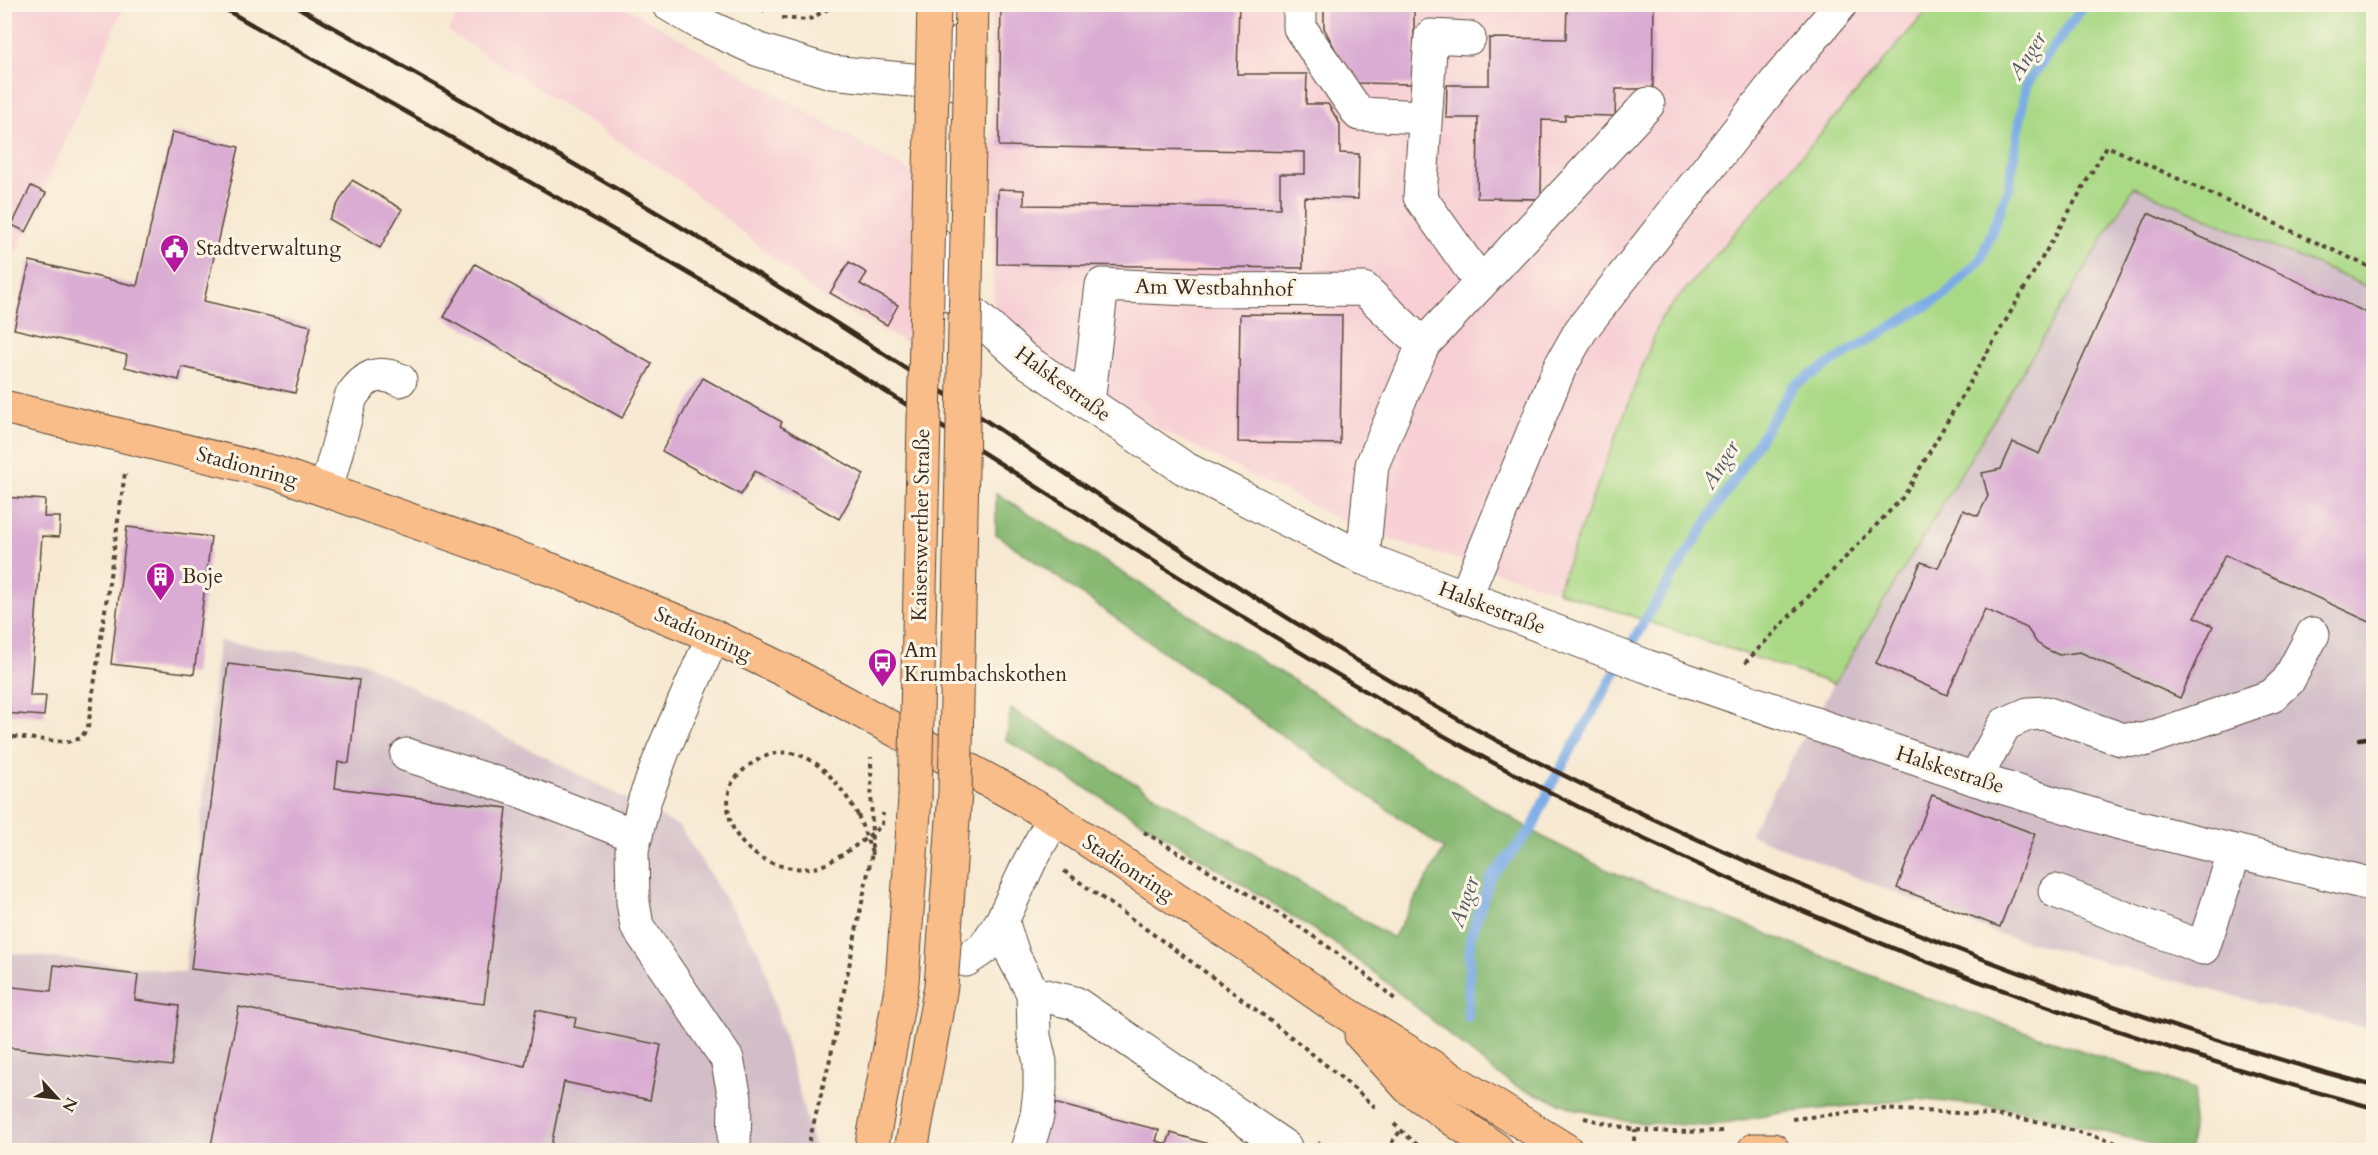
<svg xmlns="http://www.w3.org/2000/svg" width="2378" height="1155" viewBox="0 0 2378 1155" font-family="Cardo,serif">
  <rect width="100%" height="100%" fill="#fcf5e5"/>
  <filter id="ink" filterUnits="userSpaceOnUse"><feTurbulence type="fractalNoise" baseFrequency=".0167" numOctaves="2"/><feDisplacementMap in="SourceGraphic" scale="12" xChannelSelector="R" yChannelSelector="G"/><feConvolveMatrix kernelMatrix="1 2 1 2 8 2 1 2 1" color-interpolation-filters="sRGB"/></filter>
  <filter id="wash" filterUnits="userSpaceOnUse"><feTurbulence type="fractalNoise" baseFrequency=".008" numOctaves="4" result="noise"/><feDisplacementMap in="SourceGraphic" scale="24" xChannelSelector="R" yChannelSelector="G"/><feGaussianBlur stdDeviation="1.35" result="paint"/><feColorMatrix in="noise" values="0 0 0 0 0 0 0 0 0 0 0 0 0 0 0 0 0 1.4 0 .05"/><feComposite in="paint" operator="in"/></filter>
  <g filter="url(#wash)">
    <rect width="100%" height="100%" fill="#f7e9d2"/>
    <g fill="#f7cfd4">
      <path d="M5,5H114L123,9L5,278Z"/>
      <path d="M462,5H622L916,175L909,344L826,301L680,181L448,31Z"/>
      <path d="M992,5H1932L1661,318L1557,591L1359,529L993,346Z"/>
    </g>
    <g fill="#d2bdc8">
      <path d="M2134,187L2373,289V1029L2283,1009L1995,933L1749,834L1834,684Z"/>
      <path d="M219,641L359,660L680,827L762,957L815,1150H5V952L185,973Z"/>
    </g>
    <path fill="#aad986" stroke="#728252" stroke-width="1.5" d="M1932,5H2373V289L2134,187L1834,684L1557,591L1661,318Z"/>
    <path fill="#87b973" stroke="#617248" stroke-width="1.5" d="M996,493L1539,835L1605,869L1927,998L2195,1089L2190,1150H2174L2021,1110L1918,1099L1781,1113L1708,1126L1630,1122L1576,1109L1520,1088L1497,1074L1381,978L1327,938L1182,846L1006,740L1011,709L1393,938L1444,849L996,534Z"/>
    <g fill="none" stroke-linecap="round" stroke-linejoin="round">
      <path stroke="#7bace6" stroke-width="10" d="M1468,1017L1470,939L1490,879L1533,827L1551,785L1645,620L1794,385L1946,294L1981,259L2009,187L2026,85L2085,4"/>
    </g>
    <g id="blocks">
      <g fill="#daabd3">
        <path d="M1001,4H1239L1237,74H1307L1306,104H1328L1340,124V153L1359,154L1358,199L1304,197L1303,268L997,264L998,189L1024,190V205L1280,208V174H1305V152L999,146Z"/>
        <path d="M1324,4H1414V84L1353,83L1324,28Z"/>
        <path d="M1567,4H1654L1653,89H1616L1615,116L1565,115V121L1542,120L1541,199L1477,198L1478,118H1446L1447,85H1489V38L1566,39Z"/>
        <path d="M172,132L239,147L204,301L311,326L295,393L182,367L179,380L125,367L127,355L14,329L30,261L137,286Z"/>
        <path d="M352,180L402,209L380,248L329,219Z"/>
        <path d="M31,186L46,193L26,232L12,225Z"/>
        <path d="M2148,213L2374,316V624L2225,555L2195,617L2213,626L2180,698L2080,652L2059,655L2046,649L2037,643L2027,628L1985,609L1947,695L1876,663L1921,562L1938,568L1963,510L1978,516L1988,496L1982,473L2001,469L2013,442L2039,454Z"/>
        <path d="M849,262L867,273L860,284L898,305L887,325L830,293Z"/>
        <path d="M475,264L652,364L622,418L444,317Z"/>
        <path d="M1240,314L1342,315L1340,444L1238,442Z"/>
        <path d="M703,378L782,422L780,426L864,474L839,519L755,471L741,495L662,451Z"/>
        <path d="M4,497L45,500L44,517H60L59,537L42,536L30,696H46L44,716L4,713Z"/>
        <path d="M127,527L211,537L194,674L111,664Z"/>
        <path d="M228,664L359,680L349,763L338,762L335,788L507,808L484,1004L191,969Z"/>
        <path d="M1932,795L2035,834L2000,927L1897,888Z"/>
        <path d="M54,965L138,975L135,1000L179,1006L172,1066L4,1047V986L51,991Z"/>
        <path d="M239,1007L525,1066L536,1010L576,1018L574,1027L661,1045L650,1100L564,1082L551,1146L570,1150H210Z"/>
        <path d="M1050,1102L1159,1130L1156,1141L1167,1144L1171,1133L1229,1150H1037Z"/>
      </g>
    </g>
  </g>
  <g filter="url(#ink)">
    <use href="#blocks" fill-opacity="0" stroke="#574739" stroke-width="1.5"/>
    <g fill="none" stroke-linecap="round" stroke-linejoin="round">
      <defs>
        <g id="minor">
          <path d="M668,4L700,23L759,50L831,72L942,83L959,82L961,42"/>
          <path d="M1300,4V28L1359,114L1425,117"/>
          <path d="M1469,38L1431,36L1420,197L1481,283"/>
          <path d="M938,246L937,281L1025,360L1184,468L1363,558L1646,666L1975,779L2120,823L2374,885"/>
          <path d="M1088,403L1102,285L1211,290L1364,289L1423,345"/>
          <path d="M326,490L351,397C365,376 377,370 400,380"/>
          <path d="M1363,558L1372,465L1423,345L1648,104"/>
          <path d="M1465,598L1560,367L1581,330L1776,82L1841,4"/>
          <path d="M713,636L663,751L645,799L632,850L633,902L637,926L727,1059L735,1098L734,1150"/>
          <path d="M407,755L513,788L636,836"/>
          <path d="M1975,779L2005,724L2028,714L2046,713L2121,739L2144,740L2272,696L2288,681L2313,634"/>
          <path d="M2055,891L2203,948L2235,851"/>
          <path d="M966,960L984,948L1002,921"/>
          <path d="M1033,993L1075,1003L1285,1147"/>
          <path d="M1027,1150L1037,1116L1040,1090V1062L1034,1036L1033,993L1014,957L1002,921L1030,861L1054,818"/>
        </g>
        <g id="major">
          <path d="M4,407L277,473L552,570L713,636L796,676L1017,796L1054,818L1260,954L1336,1007L1566,1150"/>
          <path d="M1361,1035L1409,1088L1497,1150"/>
          <path d="M871,1150L902,983L915,798"/>
          <path d="M1754,1150H1773"/>
        </g>
      </defs>
      <use href="#minor" stroke="#574739" stroke-width="35"/>
      <use href="#major" stroke="#574739" stroke-width="35"/>
      <g stroke="#574739" stroke-width="4" stroke-dasharray="4.5 4.5" stroke-linecap="butt">
        <path d="M756,4L765,11"/>
        <path d="M782,18L808,20L837,4"/>
        <path d="M1745,663L1904,496L2107,146L2374,269"/>
        <path d="M4,736L67,742L81,738L88,727L125,473"/>
        <path d="M858,815L872,853L871,757"/>
        <path d="M1144,832C1231,884 1321,934 1397,1001"/>
        <path d="M1064,871C1170,946 1278,1021 1375,1107"/>
        <path d="M1584,1118L1635,1130L1671,1132L1725,1131"/>
        <path d="M1792,1119L1883,1109L1994,1115L2042,1122L2143,1150"/>
        <path d="M1394,1124L1423,1150"/>
        <path d="M1318,1143L1333,1150"/>
        <path d="M807,1150L831,1055L872,853"/>
        <path d="M1386,1150L1401,1130"/>
        <path d="M1633,1150L1635,1130"/>
      </g>
      <use href="#minor" stroke="#fff" stroke-width="33"/>
      <use href="#major" stroke="#f9bd89" stroke-width="33"/>
      <g stroke="#3b2a1e" stroke-width="4.5">
        <path d="M216,4C421,122 629,235 831,358C1047,489 1255,634 1477,754C1760,907 2063,1024 2374,1108"/>
        <path d="M292,4C481,111 671,216 853,334C1063,468 1265,614 1483,733C1580,786 1681,833 1782,877C1974,961 2171,1031 2374,1086"/>
        <path d="M2359,739L2374,737"/>
      </g>
      <defs>
        <g id="major-bridge">
          <path d="M915,798L934,4"/>
          <path d="M911,1150L941,986L955,793L972,4"/>
        </g>
      </defs>
      <use href="#major-bridge" stroke="#574739" stroke-width="35" stroke-linecap="butt"/>
      <path stroke="#574739" stroke-width="4" stroke-dasharray="4.5 4.5" stroke-linecap="butt" d="M858,815C835,776 800,731 751,764C743,770 730,781 729,792C721,842 766,873 813,868C831,866 868,837 882,825L883,813"/>
      <use href="#major-bridge" stroke="#f9bd89" stroke-width="33"/>
    </g>
  </g>
  <defs>
    <symbol id="civic-pin" viewBox="-11 -11 22 30"><path d="M0 17L-7.5 6A9.5 9.5 0 1 1 7.5 6Z" fill="#b5179e" stroke="#fcf5e5"/><path d="M-.6-6.5H3V-4.5H.6V-3L4-1V1h2V6H-6V1h2V-1L-.6-3ZM-1.2 2.5V6h2.4V2.5Z" fill="#fff"/></symbol>
    <symbol id="building-pin" viewBox="-11 -11 22 30"><path d="M0 17L-7.5 6A9.5 9.5 0 1 1 7.5 6Z" fill="#b5179e" stroke="#fcf5e5"/><path d="M-4-6H4V6H1V3H-1V6H-4ZM-2.5-4.3h1.7v1.8h-1.7ZM.8-4.3h1.7v1.8H.8ZM-2.5-1h1.7V.8h-1.7ZM.8-1h1.7V.8H.8Z" fill="#fff"/></symbol>
    <symbol id="bus-pin" viewBox="-11 -11 22 30"><path d="M0 17L-7.5 6A9.5 9.5 0 1 1 7.5 6Z" fill="#b5179e" stroke="#fcf5e5"/><path d="M-5-6H5V4H4V6H2V4H-2V6H-4V4H-5ZM-3.5-4V0h7V-4ZM-3.5 1.2v1.5H-2V1.2ZM2 1.2v1.5H3.5V1.2Z" fill="#fff"/></symbol>
  </defs>
  <g fill-rule="evenodd">
    <use href="#civic-pin" x="158" y="232" width="33" height="45"/>
    <use href="#building-pin" x="144" y="560" width="33" height="45"/>
    <use href="#bus-pin" x="866" y="646" width="33" height="45"/>
  </g>
  <g text-anchor="middle" dominant-baseline="central" stroke-width="6" stroke-linejoin="round" paint-order="stroke">
    <g font-size="21" fill="#3b2a1e" stroke="#fcf5e5" text-anchor="start">
      <text x="196" y="248">Stadtverwaltung</text>
      <text x="182" y="576">Boje</text>
      <text x="904" y="650">Am<tspan x="904" dy="24">Krumbachskothen</tspan></text>
    </g>
    <g font-size="21" fill="#3b2a1e" stroke="#fcf5e5">
      <text transform="translate(1214 288) rotate(1)">Am Westbahnhof</text>
      <text transform="translate(1063 384) rotate(36)">Halskestraße</text>
      <text transform="translate(247 467) rotate(15)">Stadionring</text>
      <text transform="translate(921 525) rotate(-89)">Kaiserswerther Straße</text>
      <text transform="translate(1492 608) rotate(21)">Halskestraße</text>
      <text transform="translate(703 634) rotate(24)">Stadionring</text>
      <text transform="translate(1950 770) rotate(18)">Halskestraße</text>
      <text transform="translate(1128 868) rotate(33)">Stadionring</text>
    </g>
    <g font-size="22" font-style="italic" fill="#515864" stroke="#fcf5e5">
      <text transform="translate(2027 56) rotate(-58)">Anger</text>
      <text transform="translate(1720 465) rotate(-58)">Anger</text>
      <text transform="translate(1464 902) rotate(-71)">Anger</text>
    </g>
  </g>
  <rect width="2378" height="1155" fill="none" stroke="#fcf5e5" stroke-width="24"/>
  <g transform="translate(57 1098) rotate(117)" stroke="#fcf5e5" stroke-width="4.5" paint-order="stroke">
  <path d="M0-4.5L10 22L0 15L-10 22Z" fill="#3b2a1e"/>
  <text y="-9" font-size="16" font-weight="bold" text-anchor="middle" fill="#3b2a1e">N</text>
  </g>
</svg>
